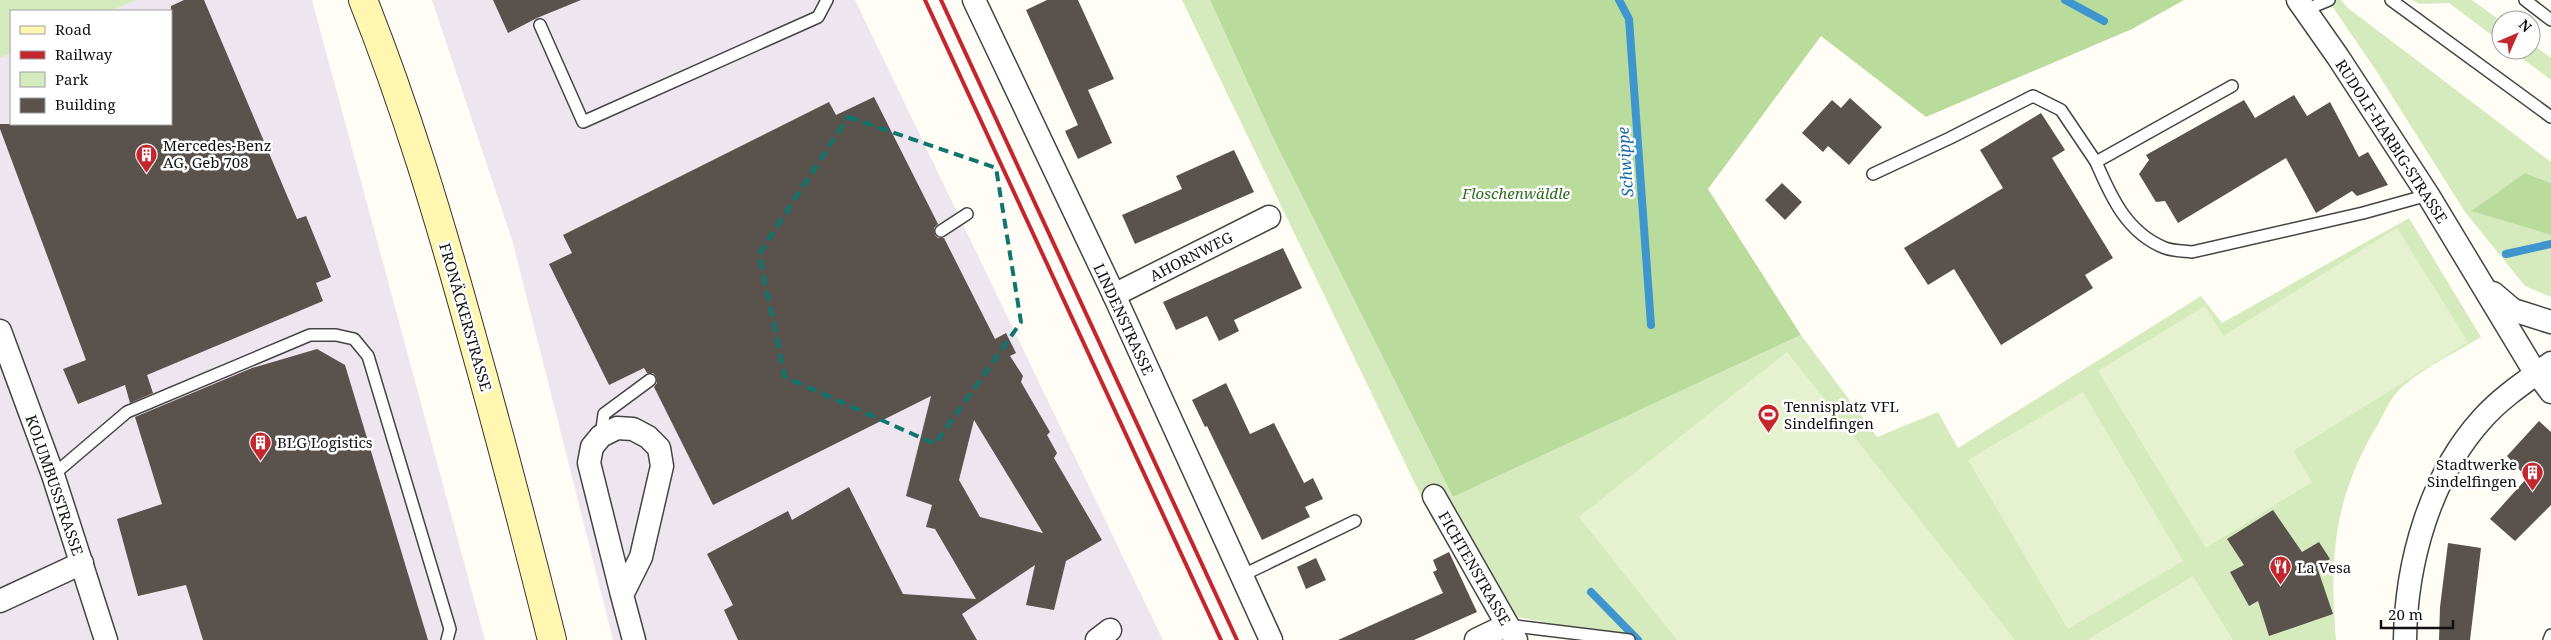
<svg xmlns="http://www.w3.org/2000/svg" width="2551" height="640" viewBox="0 0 2551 640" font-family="'Noto Serif',serif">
  <rect width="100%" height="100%" fill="#fffdf5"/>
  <g fill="#eee6ef" fill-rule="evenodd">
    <path d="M0,0H312L485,640H0ZM11,11H171V124H11Z"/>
    <path d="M432,0H855L1163,640H613L513,243Z"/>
  </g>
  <g fill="#d5ebbd">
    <path d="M0,0H136L110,11H11V53L0,58Z"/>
    <path d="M1182,0H1210L1274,140L1453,497L1801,335L1877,437L1938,412L1958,448L2201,296L2222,323L2409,218L2481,337C2455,353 2419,370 2398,391C2390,399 2384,414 2378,424C2334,497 2329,556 2336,640H1639L1512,616L1448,527L1433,521Z"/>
    <path d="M2328,0H2341L2348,8L2551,162V183L2525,173L2472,211L2551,235V297L2525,286L2465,212L2375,69Z"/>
    <path d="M2412,0H2472L2501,21V42L2449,3L2420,4Z"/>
    <path d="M2531,43L2551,58V80L2511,50H2531Z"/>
  </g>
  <g fill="#b9dc9c">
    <path d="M1210,0H2184L2132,29L1926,117L1821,36L1708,189L1801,335L1453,497L1274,140Z"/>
    <path d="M2525,173L2551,183V235L2471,211Z"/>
  </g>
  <g fill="#e6f2cf">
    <path d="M2397,228L2468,342L2293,451L2312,482L2206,548L2098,371L2205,306L2223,336Z"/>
    <path d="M1787,352L2015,640H2016H1677L1579,517Z"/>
    <path d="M2083,392L2183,561L2068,629L1968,460Z"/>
    <path d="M2193,576L2233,640H2087Z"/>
  </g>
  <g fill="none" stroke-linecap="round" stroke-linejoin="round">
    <g stroke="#3f96cf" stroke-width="8">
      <path d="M1619,0L1629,19L1651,325"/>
      <path d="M2065,0L2104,21"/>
      <path d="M2506,254L2551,244"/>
      <path d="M1591,592L1638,640"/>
    </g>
  </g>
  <g fill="#5a524d" fill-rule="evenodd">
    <path d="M184,0H204L297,219L306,216L331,277L316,283L323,301L147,375L153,393L130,403L125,385L78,404L63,369L86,360L0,129V124H171V6Z"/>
    <path d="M493,0H581L537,18L508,33Z"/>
    <path d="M1047,0H1078L1114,79L1088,90L1112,143L1078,159L1065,131L1078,125L1026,10Z"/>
    <path d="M2294,95L2307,116L2330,102L2359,157L2368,152L2388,185L2357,196L2352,191L2316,213L2286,158L2178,223L2165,201L2156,202L2139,174L2149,160L2146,155L2244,100L2255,118Z"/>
    <path d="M874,97L938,224L934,228L935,235L938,238H944L995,339L1006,333L1016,353L1010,356L1023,376L1021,382L1050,432L1047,435L1057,453L1054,458L1102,540L1066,561L1054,610L1026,605L1035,565L962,614L977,640H738L724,610L733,605L707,554L788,511L792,520L849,487L903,594L976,599L935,529L926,527L932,505L906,496L931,396L713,505L654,387L657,383L656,376L653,373H647L644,368L609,385L549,264L572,253L563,235L829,102L836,115ZM974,420L1043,533L980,517L959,480Z"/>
    <path d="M1850,98L1882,127L1849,165L1828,146L1823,152L1802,133L1832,100L1841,108Z"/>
    <path d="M2041,113L2065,150L2052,158L2113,258L2085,275L2093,288L2001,345L1954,269L1928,285L1904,248L2003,188L1980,150Z"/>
    <path d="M1234,150L1254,192L1135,244L1122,215L1182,189L1176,176Z"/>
    <path d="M1782,183L1802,202L1785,220L1765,200Z"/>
    <path d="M1283,248L1302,288L1234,320L1239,331L1219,341L1207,316L1176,330L1163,302Z"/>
    <path d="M317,349L345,365L428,640H203L186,585L138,596L117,519L162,504L135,417L252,368Z"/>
    <path d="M1226,383L1250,434L1274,423L1304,483L1313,478L1323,499L1305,507L1310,517L1262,540L1207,426L1205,427L1192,400Z"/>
    <path d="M2539,421L2551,432V505L2515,541L2490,519L2527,478L2507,456Z"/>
    <path d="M2273,510L2302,552L2319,542L2330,559L2317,567L2333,614L2269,636L2258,601L2249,606L2230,572L2244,565L2227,539Z"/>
    <path d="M2448,543L2481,548L2470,640H2439L2440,607Z"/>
    <path d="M1449,552L1477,612L1414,640H1338L1443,593L1433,572L1437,570L1433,560Z"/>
    <path d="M1316,558L1326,580L1306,589L1297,567Z"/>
  </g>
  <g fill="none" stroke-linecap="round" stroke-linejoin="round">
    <defs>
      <g id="service">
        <path d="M2391,0L2551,117"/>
        <path d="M2525,0L2551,20"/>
        <path d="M2305,10L2329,0"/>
        <path d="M540,25L583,122L818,17L827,0"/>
        <path d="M2232,86L2096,162C2111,197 2127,233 2165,248C2173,251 2184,251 2192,252L2363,213L2428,195"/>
        <path d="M1873,174L1950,138L2033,96L2061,110L2096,162"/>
        <path d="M941,231L967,214"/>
        <path d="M601,436L604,414L650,380"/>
        <path d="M53,475L127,412L310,335H336L354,339L368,356L450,629L447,640"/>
        <path d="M1241,576L1355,521"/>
        <path d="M1507,625L1629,640"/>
        <path d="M2549,640L2551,635"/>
      </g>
      <g id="minor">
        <path d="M974,0L1114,295L1271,640"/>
        <path d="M2298,0L2338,57L2428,195L2530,364L2551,392"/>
        <path d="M2493,293L2513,310L2551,322"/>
        <path d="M1114,295L1269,217"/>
        <path d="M0,331L53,475L106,640"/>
        <path d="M1434,496L1516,640"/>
        <path d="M622,595L589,463L592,447L601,436L617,428L633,429L648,437L659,448L662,466L641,557L622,595L634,640"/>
        <path d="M0,601L82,563"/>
        <path d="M1097,640L1110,630"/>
        <path d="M1476,640L1507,625"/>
        <path d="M2405,640C2406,563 2430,476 2483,418C2503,396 2528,380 2551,363"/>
      </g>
      <path id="secondary" d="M363,0C406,108 439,218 470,330C499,433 526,536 552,640"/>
    </defs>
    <use href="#service" stroke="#444" stroke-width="14"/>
    <use href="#minor" stroke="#444" stroke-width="25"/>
    <use href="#secondary" stroke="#333" stroke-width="30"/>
    <use href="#service" stroke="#fff" stroke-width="11"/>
    <use href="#minor" stroke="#fff" stroke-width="22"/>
    <use href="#secondary" stroke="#fff6b0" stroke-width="28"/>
    <g stroke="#c4262e" stroke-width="4">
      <path d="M925,0L1221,640"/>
      <path d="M941,0L1237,640"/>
    </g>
  </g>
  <path fill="none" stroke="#0f766e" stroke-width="4" stroke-dasharray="10 6" stroke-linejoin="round" d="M848,117L996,168L1021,322L935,444L785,377L759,254Z"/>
  <defs>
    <symbol id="building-pin" viewBox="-11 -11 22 30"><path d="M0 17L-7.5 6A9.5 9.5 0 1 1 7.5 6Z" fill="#c4262e" stroke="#fff"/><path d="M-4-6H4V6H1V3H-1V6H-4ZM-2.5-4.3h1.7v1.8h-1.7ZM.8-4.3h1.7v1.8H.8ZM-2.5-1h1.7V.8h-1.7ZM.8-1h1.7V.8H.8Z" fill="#fff"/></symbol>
    <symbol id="stadium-pin" viewBox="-11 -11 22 30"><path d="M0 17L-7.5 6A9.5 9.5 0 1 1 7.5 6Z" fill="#c4262e" stroke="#fff"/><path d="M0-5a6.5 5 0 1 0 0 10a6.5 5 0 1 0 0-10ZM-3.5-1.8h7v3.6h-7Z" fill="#fff"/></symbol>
    <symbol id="restaurant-pin" viewBox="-11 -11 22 30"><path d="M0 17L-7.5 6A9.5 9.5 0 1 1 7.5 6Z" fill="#c4262e" stroke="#fff"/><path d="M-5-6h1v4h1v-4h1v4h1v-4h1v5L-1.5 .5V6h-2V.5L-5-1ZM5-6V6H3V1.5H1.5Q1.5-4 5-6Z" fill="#fff"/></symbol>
  </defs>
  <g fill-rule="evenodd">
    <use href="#building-pin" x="134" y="142" width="25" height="34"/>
    <use href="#stadium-pin" x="1756" y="402" width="25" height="34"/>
    <use href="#building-pin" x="248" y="430" width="25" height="34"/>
    <use href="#building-pin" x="2520" y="460" width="25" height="34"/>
    <use href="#restaurant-pin" x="2268" y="554" width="25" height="34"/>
  </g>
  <g text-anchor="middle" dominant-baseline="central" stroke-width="5" stroke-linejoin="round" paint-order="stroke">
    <g font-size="15" fill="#111" stroke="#fff">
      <text transform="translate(2392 141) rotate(57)">RUDOLF-HARBIG-STRASSE</text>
      <text transform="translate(1191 256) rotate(-27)">AHORNWEG</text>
      <text transform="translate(466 317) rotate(74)">FRONÄCKERSTRASSE</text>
      <text transform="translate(1124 319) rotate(65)">LINDENSTRASSE</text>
      <text transform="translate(55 485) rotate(71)">KOLUMBUSSTRASSE</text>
      <text transform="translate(1475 568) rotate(60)">FICHTENSTRASSE</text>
    </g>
    <g font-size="15" fill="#111" stroke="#fff" text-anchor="start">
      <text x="163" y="145">Mercedes-Benz<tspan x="163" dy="17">AG, Geb 708</tspan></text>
      <text x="1784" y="406">Tennisplatz VFL<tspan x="1784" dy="17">Sindelfingen</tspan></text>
      <text x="277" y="442">BLG Logistics</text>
      <text x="2517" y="464" text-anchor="end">Stadtwerke<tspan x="2517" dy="17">Sindelfingen</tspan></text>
      <text x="2297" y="567">La Vesa</text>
    </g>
    <g font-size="15" font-style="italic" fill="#2f6b1f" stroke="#fff">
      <text x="1516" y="193">Floschenwäldle</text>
    </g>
    <g font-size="16" font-style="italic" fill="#1768a6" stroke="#fff">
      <text transform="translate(1625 162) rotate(-94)">Schwippe</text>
    </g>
  </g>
  <rect x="10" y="10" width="162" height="115" fill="#ffffff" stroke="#a0a0a0"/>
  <rect x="20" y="26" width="25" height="8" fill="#fff6b0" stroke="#a0a0a0"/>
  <text x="55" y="35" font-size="15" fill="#111111">Road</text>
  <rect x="20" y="51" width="25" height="8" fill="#c4262e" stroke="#a0a0a0"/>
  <text x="55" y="60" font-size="15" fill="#111111">Railway</text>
  <rect x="20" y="72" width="25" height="15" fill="#d5ebbd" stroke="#a0a0a0"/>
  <text x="55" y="85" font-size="15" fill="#111111">Park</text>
  <rect x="20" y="98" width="25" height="15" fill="#5a524d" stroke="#a0a0a0"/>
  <text x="55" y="110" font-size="15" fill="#111111">Building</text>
  <g transform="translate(2516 35) rotate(45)"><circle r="24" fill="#ffffff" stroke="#a0a0a0"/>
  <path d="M0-4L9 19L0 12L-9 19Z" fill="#c4262e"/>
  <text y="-8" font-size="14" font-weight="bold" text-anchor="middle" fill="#111111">N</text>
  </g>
  <path d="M2381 620v8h72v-8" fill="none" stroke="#111111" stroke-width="2.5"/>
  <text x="2388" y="620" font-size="15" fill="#111111" stroke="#ffffff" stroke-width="4" paint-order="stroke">20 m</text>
</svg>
